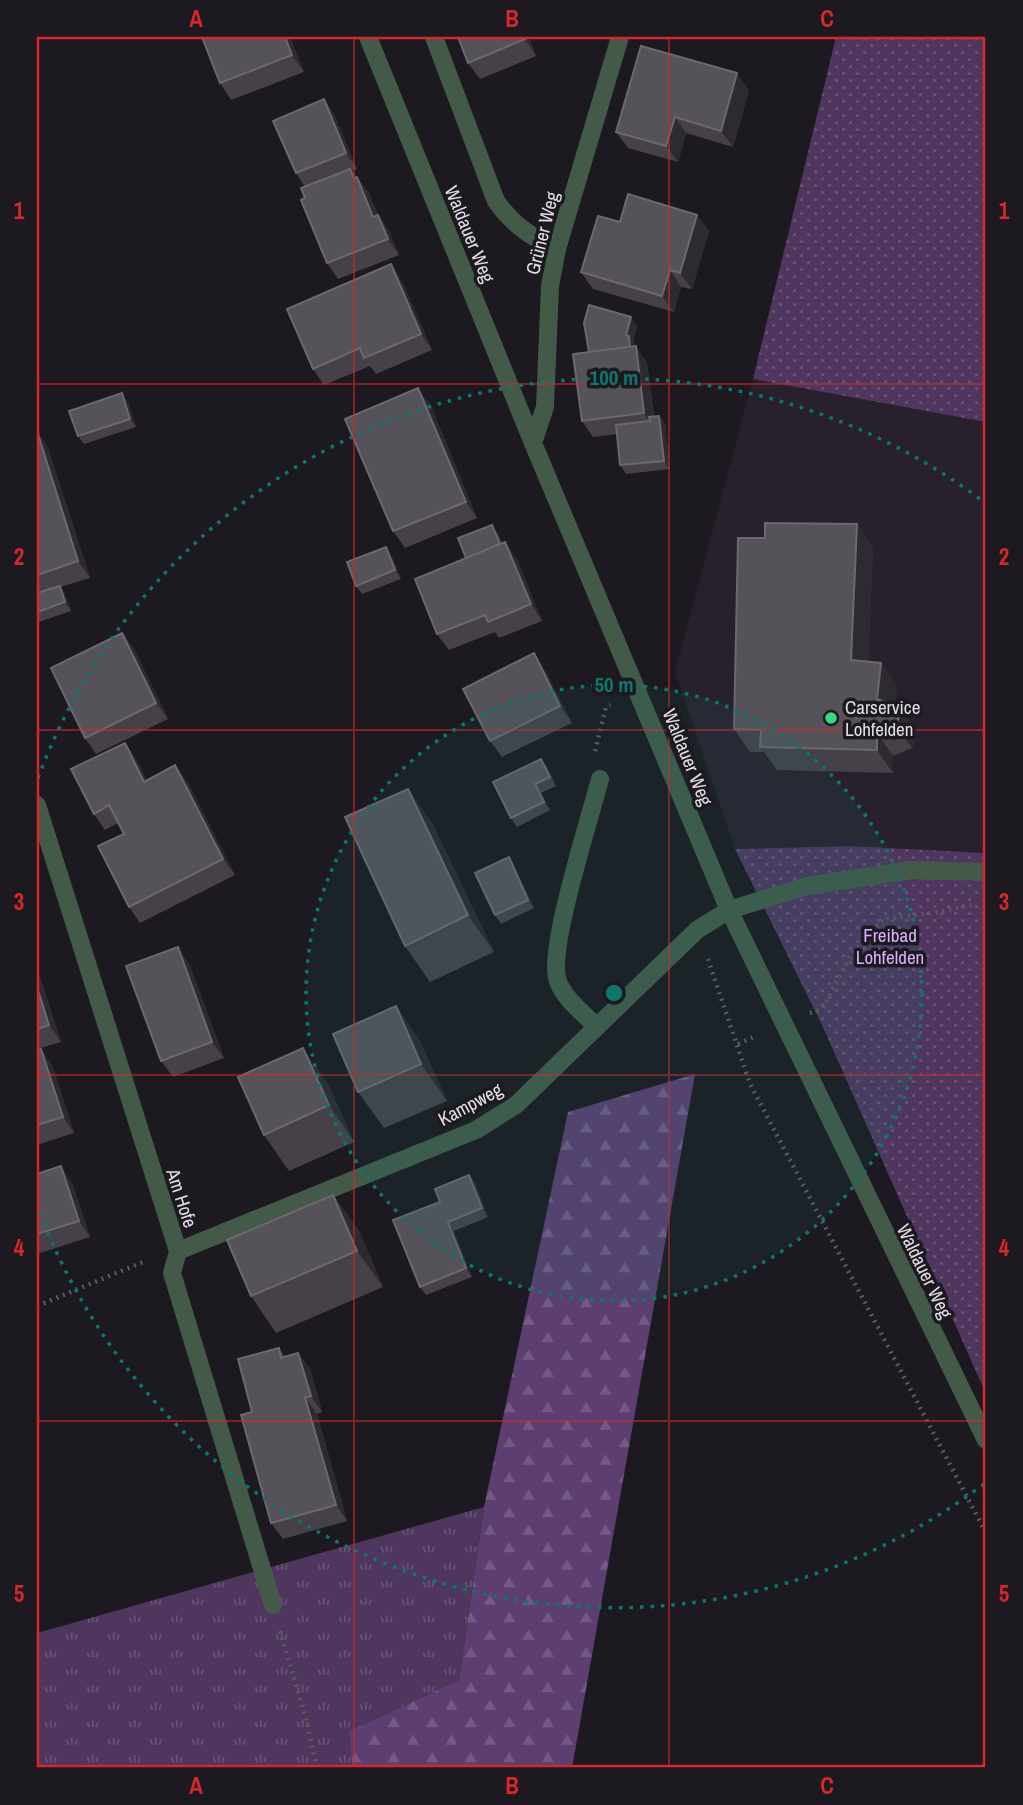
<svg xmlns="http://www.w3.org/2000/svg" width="1023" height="1805" viewBox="0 0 1023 1805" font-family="'Archivo Narrow',sans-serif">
  <defs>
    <pattern id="grass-tufts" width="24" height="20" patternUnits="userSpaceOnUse" patternTransform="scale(1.75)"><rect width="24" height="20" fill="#4f365f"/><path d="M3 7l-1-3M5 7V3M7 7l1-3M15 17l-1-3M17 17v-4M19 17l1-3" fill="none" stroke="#685376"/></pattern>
    <pattern id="forest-firs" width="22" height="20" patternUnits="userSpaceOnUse" patternTransform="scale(1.75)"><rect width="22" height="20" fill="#5c3e70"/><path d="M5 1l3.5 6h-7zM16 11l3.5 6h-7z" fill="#735984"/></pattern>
    <pattern id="park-dots" width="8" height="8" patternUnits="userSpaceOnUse" patternTransform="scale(1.75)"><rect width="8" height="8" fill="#4f365f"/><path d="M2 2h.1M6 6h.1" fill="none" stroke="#685376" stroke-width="1.8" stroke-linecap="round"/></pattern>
  </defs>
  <rect width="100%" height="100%" fill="#1d1920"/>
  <path fill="#28202d" d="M753,379L986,422V853L850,846L735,849L675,672Z"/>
  <path fill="url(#grass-tufts)" d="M484,1507L459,1680L349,1731L352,1768H37V1633Z"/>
  <path fill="url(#forest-firs)" d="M695,1074L572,1768H352L349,1731L459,1680L484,1507L568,1112Z"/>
  <g fill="url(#park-dots)">
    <path d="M836,37H986V422L753,379Z"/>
    <path d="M850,846L986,853V1394L822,1025L735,849Z"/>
  </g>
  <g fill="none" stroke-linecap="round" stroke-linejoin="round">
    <g stroke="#5d5960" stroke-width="4.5" stroke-dasharray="2 5" stroke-linecap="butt">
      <path d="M595,751L606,707L610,705"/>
      <path d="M708,959L750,1084L986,1533"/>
      <path d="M810,1013L822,1009L851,955L883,919L933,913L974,904"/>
      <path d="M738,1044L756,1036"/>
      <path d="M37,1306L143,1262"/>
      <path d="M280,1631L306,1718L317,1768"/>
    </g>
    <g stroke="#435a49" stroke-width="18">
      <path d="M434,37L496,201C513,225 531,237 557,249"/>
      <path d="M729,910L807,886L910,870L986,872"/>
      <path d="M597,1027C584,1014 561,996 557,978C549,945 590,818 600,779"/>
    </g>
    <g stroke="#435a49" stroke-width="18">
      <path d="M533,443L545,407L550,286L557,249L620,37"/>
      <path d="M37,805L178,1251L172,1273L273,1605"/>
      <path d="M178,1251L476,1130L516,1105L697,930L729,910"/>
    </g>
    <path stroke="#435a49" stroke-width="18" d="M368,37L533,443L729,910L986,1440"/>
  </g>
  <g fill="#464149">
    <path d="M202,37H290L304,72L231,100L220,83Z"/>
    <path d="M458,37H529L536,56L480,79L468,63Z"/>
    <path d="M749,90L733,147L686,133L678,162L628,148L616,132Z"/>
    <path d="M324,99L335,116L357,169L352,171L369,193L378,215L389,231L399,255L338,279L327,263L305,198V187L296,173Z"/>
    <path d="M620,222L709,231L692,289L681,287L674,312L593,289L581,272Z"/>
    <path d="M402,281L432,350L376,374L370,366L324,385L313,369Z"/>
    <path d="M637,326L633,341L635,347L647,363L654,416H659L665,424L670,469L626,474L620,465L617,434L593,437L582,421L589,352Z"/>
    <path d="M128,402L136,427L84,444L78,436Z"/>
    <path d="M430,404L477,518L405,548L393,531Z"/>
    <path d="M37,431L48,448L90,578L60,587L65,594L71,611L39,622L37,619Z"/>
    <path d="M857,524L873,547L868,662L881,663L897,686L895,705L914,729L916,740L912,748L893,756V773L777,770L764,752H750L734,729L765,538Z"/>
    <path d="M498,533L502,543L517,559L542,621L499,638L495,632L449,650L437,634L466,558Z"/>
    <path d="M392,556L401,579L362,594L356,586Z"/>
    <path d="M122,633L134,649L168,719L96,754L85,738Z"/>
    <path d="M545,670L572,723L502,757L490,741Z"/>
    <path d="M125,743L136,759L147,780L187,781L235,875L140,923L129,907L124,834L118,823L105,830L94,814Z"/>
    <path d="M541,759L547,767L556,786L541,793L550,810L517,827L511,818Z"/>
    <path d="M408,789L433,825L494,952L430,982L405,946Z"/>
    <path d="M509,857L514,866L534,908L501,924L495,915Z"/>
    <path d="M189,963L224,1058L173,1077L161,1061Z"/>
    <path d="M37,968L61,1042L37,1049Z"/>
    <path d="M396,1006L421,1043L447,1101L384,1128L358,1092Z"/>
    <path d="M41,1049L52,1065L74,1133L37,1145V1050Z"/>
    <path d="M328,1084L354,1142L289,1171L264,1135Z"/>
    <path d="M37,1174L72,1183L90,1237L37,1254Z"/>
    <path d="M469,1175L475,1183L488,1217L454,1231L472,1277L426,1295L420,1287L440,1202Z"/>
    <path d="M333,1195L359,1231L383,1287L276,1333L251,1296Z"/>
    <path d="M279,1348L285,1357L298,1353L310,1369L322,1412L317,1414L347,1521L283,1539L271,1523L252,1412Z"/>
  </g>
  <g fill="#2e2a31">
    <path d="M285,37H290L304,72L292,55Z"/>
    <path d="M524,37H529L536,56L525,39Z"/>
    <path d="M737,73L749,90L733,147L721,131Z"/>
    <path d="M324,99L335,116L357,169L346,153Z"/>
    <path d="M675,117L686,133L678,162L666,146Z"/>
    <path d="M350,169L369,193L385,233L373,217Z"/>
    <path d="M378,215L389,231L399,255L388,239Z"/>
    <path d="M697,215L709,231L692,289L680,273Z"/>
    <path d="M391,264L402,281L432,350L421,334Z"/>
    <path d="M670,270L681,287L674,312L662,296Z"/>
    <path d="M631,317L637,326L633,341L635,344L637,364L626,335Z"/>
    <path d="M636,346L647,363L655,430L644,413Z"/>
    <path d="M418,388L430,404L477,518L466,502Z"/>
    <path d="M122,393L128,402L136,427L130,419Z"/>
    <path d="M659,416L665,424L670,469L664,461Z"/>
    <path d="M37,431L48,448L90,578L78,561Z"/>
    <path d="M857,524L873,547L867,683L851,660Z"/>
    <path d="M492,525L498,533L509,561L504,553Z"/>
    <path d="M505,542L517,559L542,621L531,604Z"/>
    <path d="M386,547L392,556L401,579L395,570Z"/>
    <path d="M60,586L65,594L71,611L65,602Z"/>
    <path d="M122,633L134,649L168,719L156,703Z"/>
    <path d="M534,653L545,670L572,723L560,706Z"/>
    <path d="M881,663L897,686L894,722L877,699Z"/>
    <path d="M897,706L914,729L916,740L912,748L896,725Z"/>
    <path d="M877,733L893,756V773L877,750Z"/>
    <path d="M125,743L136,759L156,798L144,782Z"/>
    <path d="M541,759L547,767L556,786L550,777Z"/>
    <path d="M175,765L187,781L235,875L223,859Z"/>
    <path d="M535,784L541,793L550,810L544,802Z"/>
    <path d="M408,789L433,825L494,952L468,915Z"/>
    <path d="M509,857L514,866L534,908L528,900Z"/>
    <path d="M178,947L189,963L224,1058L212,1042Z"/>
    <path d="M37,968L61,1042L49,1025L37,987Z"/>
    <path d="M396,1006L421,1043L447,1101L421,1064Z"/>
    <path d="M303,1048L328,1084L354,1142L329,1105Z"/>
    <path d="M41,1049L52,1065L74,1133L63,1117Z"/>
    <path d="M61,1166L72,1183L90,1237L79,1221Z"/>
    <path d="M469,1175L475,1183L488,1217L482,1208Z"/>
    <path d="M333,1195L359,1231L383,1287L357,1251Z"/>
    <path d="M448,1222L454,1231L472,1277L466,1268Z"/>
    <path d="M298,1353L310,1369L322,1412L311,1396Z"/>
    <path d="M305,1397L317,1414L347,1521L336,1505Z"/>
  </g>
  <g fill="#565259" stroke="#6c686f" stroke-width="2">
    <path d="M202,37H285L292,55L220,83Z"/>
    <path d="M458,37H524L525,39L468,63Z"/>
    <path d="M641,46L737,73L721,131L675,117L666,146L616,132Z"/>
    <path d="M324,99L346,153L296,173L273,121Z"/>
    <path d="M350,169L354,178L357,177L373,217L378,215L388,239L327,263L301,200L305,198L301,188Z"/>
    <path d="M628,194L697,215L680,273L670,270L662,296L581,272L598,216L620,222Z"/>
    <path d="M391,264L421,334L364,358L360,348L313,369L287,309Z"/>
    <path d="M589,305L631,317L626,335L629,336L630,347L589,352L584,323Z"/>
    <path d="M636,346L644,413L582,421L573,354Z"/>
    <path d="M418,388L466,502L393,531L345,419Z"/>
    <path d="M122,393L130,419L78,436L69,411Z"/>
    <path d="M659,416L664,461L620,465L616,425L650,421L649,417Z"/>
    <path d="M37,431L78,561L37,575Z"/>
    <path d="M765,523L857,524L851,660L881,663L877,699L897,706L899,717L896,725L877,733V750L760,747L761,730L734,729L738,538H765Z"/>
    <path d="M492,525L500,544L466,558L458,538Z"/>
    <path d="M505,542L531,604L488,622L485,615L437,634L415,579Z"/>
    <path d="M386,547L395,570L356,586L347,562Z"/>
    <path d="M60,586L65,602L37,612V593Z"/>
    <path d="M122,633L156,703L85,738L51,668Z"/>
    <path d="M534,653L560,706L490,741L463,689Z"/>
    <path d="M125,743L144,782L175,765L223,859L129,907L98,846L124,834L109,805L94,814L71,769Z"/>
    <path d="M541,759L550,777L535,784L544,802L511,818L493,782Z"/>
    <path d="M408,789L468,915L405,946L345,817Z"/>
    <path d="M509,857L528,900L495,915L475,873Z"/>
    <path d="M178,947L212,1042L161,1061L126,966Z"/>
    <path d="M37,987L49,1025L37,1029Z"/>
    <path d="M396,1006L421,1064L358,1092L333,1034Z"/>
    <path d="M303,1048L329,1105L264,1135L238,1077Z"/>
    <path d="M41,1049L63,1117L37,1125V1050Z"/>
    <path d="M61,1166L79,1221L37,1234V1174Z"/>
    <path d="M469,1175L482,1208L448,1222L466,1268L420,1287L393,1220L440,1202L435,1189Z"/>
    <path d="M333,1195L357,1251L251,1296L227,1240Z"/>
    <path d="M279,1348L281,1358L298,1353L311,1396L305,1397L336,1505L271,1523L241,1415L252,1412L238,1359Z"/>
  </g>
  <path fill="none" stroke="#d62828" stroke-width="2" stroke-opacity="0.55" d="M354,37V1768M669,37V1768M37,384H986M37,730H986M37,1075H986M37,1421H986"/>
  <circle cx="614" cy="993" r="308" fill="#0f766e" fill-opacity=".12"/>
  <g fill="none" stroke="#0f766e" stroke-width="3.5" stroke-dasharray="3.5 7">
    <circle cx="614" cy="993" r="308"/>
    <path d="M984 1484A615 615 0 0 1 38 1208M38 778A615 615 0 0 1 984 502"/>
  </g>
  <circle fill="#39d87f" stroke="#1d1920" stroke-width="2.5" cx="831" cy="718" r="7"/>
  <g text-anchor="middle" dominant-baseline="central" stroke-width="7" stroke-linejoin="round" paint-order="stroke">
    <g font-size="19" fill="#e1dee3" stroke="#1d1920">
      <text transform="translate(542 233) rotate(-76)">Grüner Weg</text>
      <text transform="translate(470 234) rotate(68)">Waldauer Weg</text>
      <text transform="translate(688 757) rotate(68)">Waldauer Weg</text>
      <text transform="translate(470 1104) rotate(-28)">Kampweg</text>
      <text transform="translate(182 1198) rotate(72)">Am Hofe</text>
      <text transform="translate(925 1271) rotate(64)">Waldauer Weg</text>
    </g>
    <g font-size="19" fill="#e1dee3" stroke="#1d1920" text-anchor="start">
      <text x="845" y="707">Carservice<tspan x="845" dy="22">Lohfelden</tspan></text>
    </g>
    <g font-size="19" fill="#ddb0fe" stroke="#1d1920">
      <text x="890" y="935">Freibad<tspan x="890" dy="22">Lohfelden</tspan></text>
    </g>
  </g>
  <circle cx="614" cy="993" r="10" fill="#0f766e" stroke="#1d1920" stroke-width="3.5"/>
  <g font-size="21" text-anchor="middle" font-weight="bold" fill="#0f766e" stroke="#1d1920" stroke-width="7" stroke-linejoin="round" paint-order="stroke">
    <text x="614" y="385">100 m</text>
    <text x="614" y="692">50 m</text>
  </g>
  <rect width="1023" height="1805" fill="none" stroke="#1d1920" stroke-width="77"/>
  <rect x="38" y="38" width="946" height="1728" fill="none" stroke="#d62828" stroke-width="2.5"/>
  <g font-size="23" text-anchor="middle" font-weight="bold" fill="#d62828">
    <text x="196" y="27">A</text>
    <text x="512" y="27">B</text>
    <text x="827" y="27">C</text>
    <text x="19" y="219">1</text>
    <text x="1004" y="219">1</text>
    <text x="19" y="565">2</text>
    <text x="1004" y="565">2</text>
    <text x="19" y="910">3</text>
    <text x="1004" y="910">3</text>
    <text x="19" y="1256">4</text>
    <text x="1004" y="1256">4</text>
    <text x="19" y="1602">5</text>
    <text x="1004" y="1602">5</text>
    <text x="196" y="1794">A</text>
    <text x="512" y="1794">B</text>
    <text x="827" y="1794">C</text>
  </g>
</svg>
